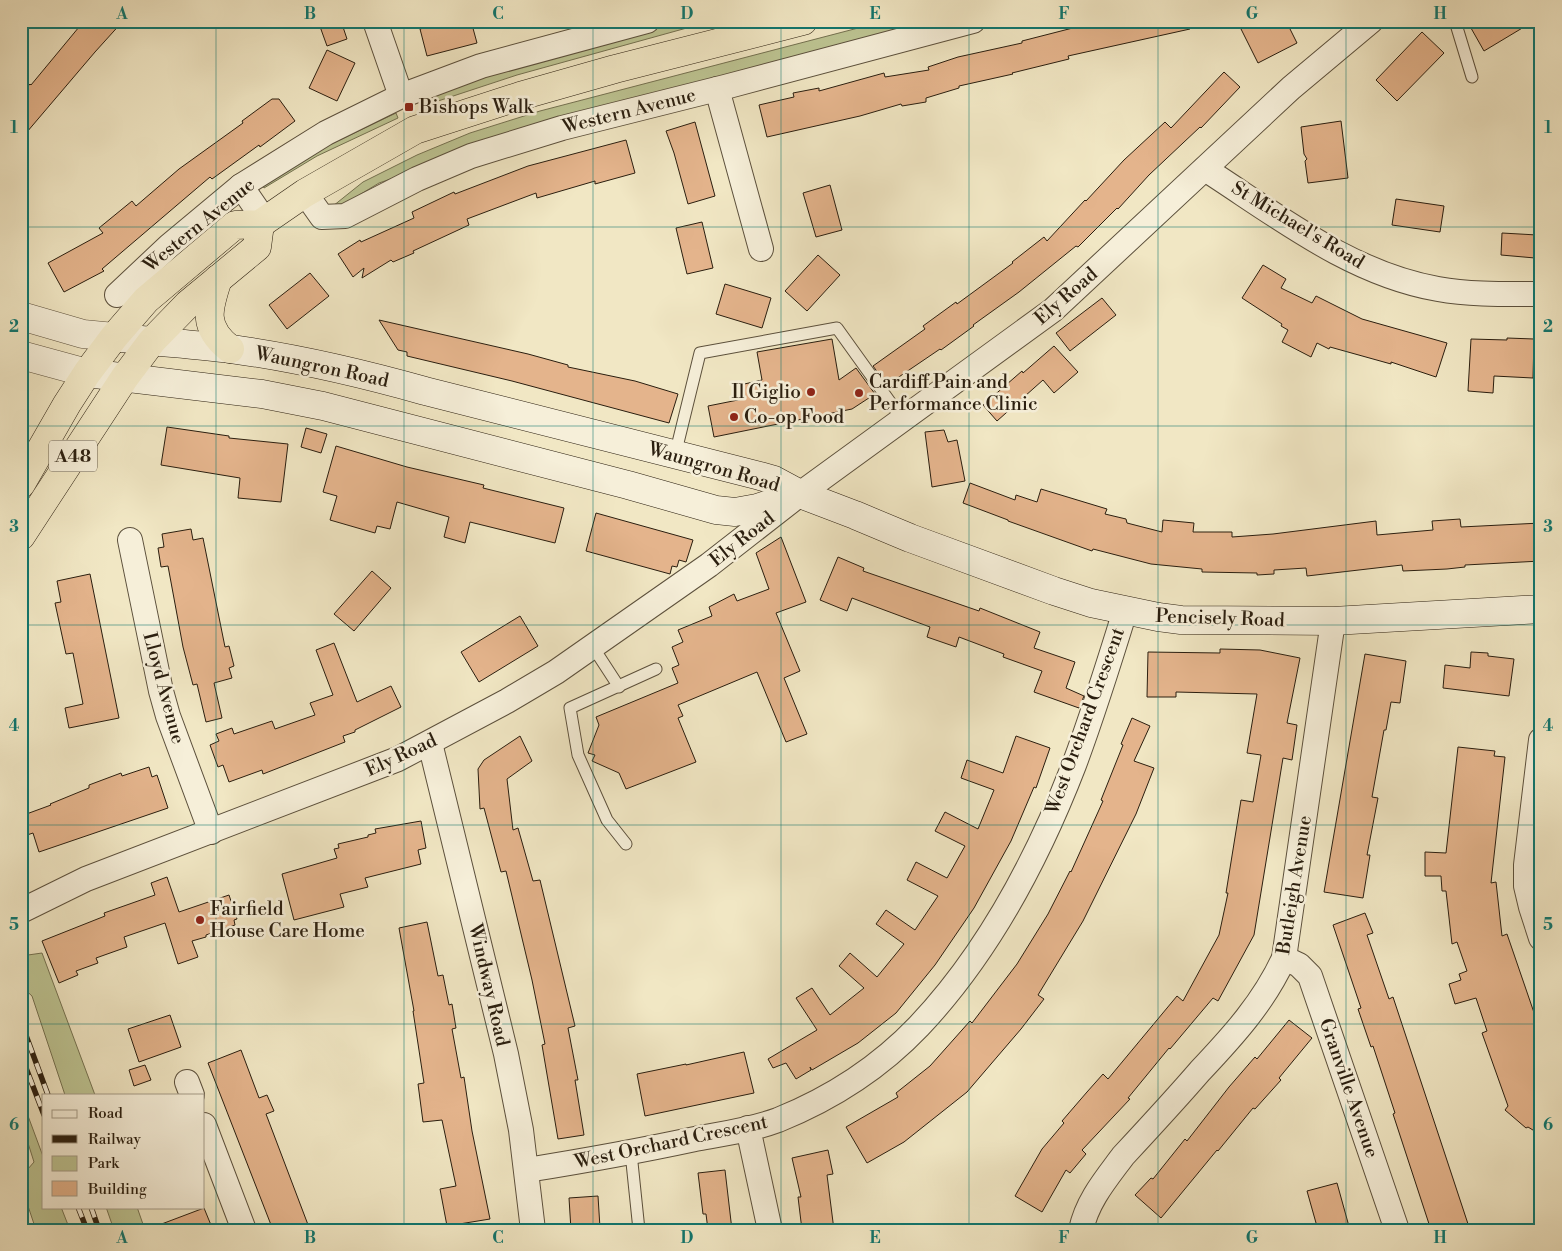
<svg xmlns="http://www.w3.org/2000/svg" width="1562" height="1251" viewBox="0 0 1562 1251" font-family="'Libre Bodoni',serif">
  <rect width="100%" height="100%" fill="#f1e7c4"/>
  <filter id="stains"><feTurbulence type="fractalNoise" baseFrequency=".004" numOctaves="4"/><feColorMatrix values="0 0 0 0 .2 0 0 0 0 .09 0 0 0 0 .02 0 0 0 .5 -.17"/></filter>
  <radialGradient id="worn" r=".72"><stop offset=".6" stop-color="#630" stop-opacity="0"/><stop offset="1" stop-color="#630" stop-opacity=".3"/></radialGradient>
  <g fill="#bdc492" stroke="#747150">
    <path d="M672,21H712L517,75L432,103L426,95L471,76Z"/>
    <path d="M885,21H936L522,133L379,183L338,208L333,206L363,182L417,155L470,133L540,111Z"/>
    <path d="M396,113L398,118L317,156L264,188L262,184L329,145Z"/>
    <path d="M42,953L95,1095H65L32,996L21,986V956Z"/>
    <path d="M21,1097L44,1159V1207H61L70,1230H36L21,1185V1177L34,1162L21,1121Z"/>
    <path d="M106,1207H137L145,1230H114Z"/>
  </g>
  <g fill="#e4b48c" stroke="#2a1e0f">
    <path d="M84,21H123L95,52L21,139V94L30,84L31,85Z"/>
    <path d="M318,21H341L347,39L327,46Z"/>
    <path d="M449,21H471L477,43L427,56L420,29Z"/>
    <path d="M1100,21H1189L1190,29L1068,56L1069,59L1012,73L1013,74L959,86V88L926,98V102L902,106L901,104L860,116L767,137L759,105L794,97L793,93L819,88V91L884,73L885,77L929,70L928,67L958,57L1022,43V41Z"/>
    <path d="M1237,21H1286L1297,43L1258,63Z"/>
    <path d="M1467,21H1534L1484,51Z"/>
    <path d="M1422,32L1444,53L1397,101L1376,80Z"/>
    <path d="M327,50L355,63L337,101L309,88Z"/>
    <path d="M1224,72L1240,87L1201,128L1200,127L1149,175L1118,209L1117,208L1078,247L1076,246L1019,292L973,325L974,326L941,350L940,349L887,385L873,366L925,329L923,326L956,302L957,304L1013,263L1012,262L1044,237L1047,241L1085,200L1086,201L1124,160L1165,122L1171,128Z"/>
    <path d="M272,99H279L295,121L260,147L259,145L212,179L210,177L102,269L104,271L64,292L48,263L103,233L99,228L132,201L136,206L179,169L243,123L242,121Z"/>
    <path d="M1341,121L1348,178L1308,183L1305,161L1307,159L1304,154L1301,127Z"/>
    <path d="M695,122L715,196L688,204L674,153L666,131Z"/>
    <path d="M626,140L635,173L595,184V181L537,198L536,193L467,219L469,225L413,251L414,253L393,262L391,260L362,278L364,268L353,277L338,254L360,240L361,242L414,218L412,212L454,192L455,194L528,166Z"/>
    <path d="M830,185L842,230L816,237L803,193Z"/>
    <path d="M1396,199L1444,206L1440,232L1392,225Z"/>
    <path d="M702,222L713,268L687,274L676,228Z"/>
    <path d="M1502,233L1537,235L1535,258L1501,255Z"/>
    <path d="M818,255L840,275L807,311L785,291Z"/>
    <path d="M1263,265L1286,279L1281,288L1312,303L1316,296L1362,319L1447,343L1436,377L1391,362V364L1330,347L1329,349L1317,343L1311,357L1282,342L1288,330L1281,326L1282,324L1242,298Z"/>
    <path d="M310,273L329,296L287,329L269,305Z"/>
    <path d="M725,284L771,298L762,328L716,314Z"/>
    <path d="M1102,298L1116,315L1070,351L1056,333Z"/>
    <path d="M379,320L528,354L568,365V367L635,381L678,394L669,423L512,381L407,356V352L398,350Z"/>
    <path d="M1507,338L1534,339L1533,378L1494,376L1493,393L1468,391L1471,339L1507,340Z"/>
    <path d="M832,339L839,380L856,368L875,394L852,409L714,437L708,406L743,399L740,385L762,380L757,352Z"/>
    <path d="M1054,346L1078,372L1054,393L1043,380L997,421L983,405L1022,371L1023,373Z"/>
    <path d="M167,427L229,436V438L288,444L281,502L238,498L240,478L161,465Z"/>
    <path d="M306,428L327,434L321,453L301,447Z"/>
    <path d="M944,430L948,442L957,440L965,481L932,487L925,432Z"/>
    <path d="M336,446L407,467L484,485L483,488L564,508L555,543L470,522L465,543L444,537L449,517L397,502L390,529L377,526L375,533L330,520L337,496L323,492Z"/>
    <path d="M970,483L1015,500L1016,495L1037,502L1041,489L1107,509L1105,514L1126,519L1127,523L1162,532L1163,520L1194,523L1193,532H1232V537L1273,534L1376,521L1377,535L1433,530L1432,521L1460,519L1461,527L1541,523V561L1465,565V567L1447,569L1403,571L1402,565L1307,576L1306,568L1274,570V574L1257,575V573L1202,572V569L1151,564L1093,549L1092,551L1008,521V520L963,503Z"/>
    <path d="M596,513L693,540L686,562L679,560L677,567L672,566L670,574L586,551Z"/>
    <path d="M191,529L193,540L203,538L225,647L229,646L234,666L229,668L232,678L214,683L222,718L206,722L197,684L193,685L183,647L168,566L161,567L158,548L164,547L162,534Z"/>
    <path d="M781,537L806,602L776,613L800,671L784,678L807,734L786,742L757,672L678,705L683,716L678,718L696,762L626,789L619,773L592,761L595,755L588,753L599,725L596,717L678,683L672,668L679,665L672,647L683,642L678,630L712,616L709,607L734,594L737,601L769,589L756,553Z"/>
    <path d="M838,557L864,568L863,571L979,611L980,608L1040,632L1034,648L1075,662L1066,688L1084,696L1079,708L1034,692L1042,671L1003,657L1004,654L959,637L956,647L927,637L930,627L852,598L847,611L820,600Z"/>
    <path d="M372,571L391,588L354,631L334,614Z"/>
    <path d="M90,574L119,718L69,728L65,708L83,704L73,653L66,654L55,603L61,602L57,581Z"/>
    <path d="M520,616L538,646L479,682L461,652Z"/>
    <path d="M334,643L357,702L391,686L401,707L355,730V732L343,736L345,742L263,774L262,770L229,782L223,765L218,767L210,745L219,741L216,734L232,728L234,734L272,721L275,729L315,715L310,703L333,695L316,650Z"/>
    <path d="M1220,649L1260,650L1300,658L1287,723L1297,725L1292,760L1283,758L1254,935L1218,1001L1213,998L1170,1049L1169,1048L1128,1098L1130,1099L1082,1150L1086,1154L1070,1173L1066,1170L1042,1212L1015,1196L1042,1149L1064,1123L1062,1121L1087,1092L1103,1074L1108,1079L1177,996L1183,1001L1219,935L1228,893H1226L1241,800L1253,802L1261,755L1247,753L1257,694L1176,692V697H1147L1148,652L1220,653Z"/>
    <path d="M1471,652L1488,653V656L1514,659L1509,696L1443,688L1445,665L1470,668Z"/>
    <path d="M1365,654L1406,661L1400,703L1391,702L1386,730H1384L1372,797L1378,798L1367,855H1370L1363,898L1324,892Z"/>
    <path d="M1132,718L1150,726L1134,761L1154,768L1136,814L1083,921L1038,995L1044,999L1021,1029L967,1092L904,1142L867,1163L846,1127L898,1097L896,1093L930,1066L970,1021L972,1023L1017,964L1048,914L1070,871L1071,872L1103,801L1101,800L1123,745L1121,744Z"/>
    <path d="M520,736L532,761L507,779L513,830L518,828L533,881L540,880L575,1026L568,1028L578,1080H575L584,1135L558,1139L542,1045L545,1044L532,980L506,871L501,872L484,808L480,809L478,769L484,760Z"/>
    <path d="M1016,736L1050,748L1036,788L1034,787L1011,841L974,908L935,965L896,1013L858,1043L812,1070L810,1067L811,1070L796,1079L786,1063L773,1068L768,1059L817,1030L796,998L812,988L830,1015L864,988L839,966L850,953L877,977L904,944L876,924L886,910L915,930L938,896L907,880L916,862L947,878L965,846L935,831L945,812L978,829L994,790L961,778L967,760L1003,773Z"/>
    <path d="M1458,747L1495,751L1494,756L1505,757L1491,883L1496,882L1502,936L1507,934L1541,1033V1135L1528,1127L1526,1128L1505,1110L1508,1106L1482,1033L1487,1031L1476,998L1455,1004L1449,984L1461,980L1459,974L1467,971L1457,942L1452,944L1446,891H1442L1441,876H1425V852L1446,853Z"/>
    <path d="M149,767L152,777L157,775L168,808L39,852L33,833L21,837V816L51,805L50,804L89,788V785L121,773L122,776Z"/>
    <path d="M421,821L426,848L418,850L421,864L365,878L368,887L340,894L344,907L294,920L282,874L337,858L334,849L339,848L338,844L368,837V835L376,833L375,829Z"/>
    <path d="M167,877L179,912L229,895L237,919L234,920L235,925L206,935V937L192,941L198,957L178,964L165,923L124,937L127,947L96,958L98,963L76,971L78,975L59,983L42,941L105,916L104,913L155,895L151,883Z"/>
    <path d="M1365,913L1373,933L1367,935L1389,999L1393,997L1470,1230H1431L1393,1114L1395,1113L1373,1046L1371,1047L1358,1009L1361,1008L1333,925Z"/>
    <path d="M427,922L438,976L443,975L449,1005L452,1004L456,1028L452,1029L461,1078L464,1077L472,1131L490,1219L447,1226L440,1189L456,1186L442,1120L423,1122L418,1084L424,1083L413,1011H414L399,928Z"/>
    <path d="M170,1015L181,1047L139,1062L128,1029Z"/>
    <path d="M1289,1020L1312,1038L1279,1078L1281,1080L1255,1109L1253,1108L1218,1151L1217,1150L1161,1218L1135,1195L1151,1178L1153,1179L1185,1139L1187,1141L1229,1087L1255,1057L1257,1059Z"/>
    <path d="M241,1050L259,1098L267,1095L274,1111L266,1114L310,1230H273L208,1063Z"/>
    <path d="M744,1052L754,1093L645,1116L637,1074L686,1064V1065Z"/>
    <path d="M145,1065L151,1080L134,1086L129,1070Z"/>
    <path d="M828,1150L833,1174L827,1175L834,1230H802L798,1197H801L792,1158Z"/>
    <path d="M725,1170L732,1230H708L706,1214H703L698,1173Z"/>
    <path d="M1337,1183L1350,1230H1318L1307,1191Z"/>
    <path d="M598,1196L600,1228L571,1230L569,1198Z"/>
    <path d="M204,1208L213,1230H152L151,1228Z"/>
  </g>
  <g fill="none" stroke-linecap="round" stroke-linejoin="round">
    <defs>
      <g id="service">
        <path d="M1455,21L1472,77"/>
        <path d="M675,455L700,353L837,328L903,420"/>
        <path d="M593,647L619,687"/>
        <path d="M626,844L607,820L578,755L570,708L656,669"/>
        <path d="M631,1153L639,1230"/>
      </g>
      <g id="minor">
        <path d="M375,21L401,96"/>
        <path d="M717,89L761,249"/>
        <path d="M1205,169C1278,216 1351,274 1438,289C1471,295 1507,294 1541,294"/>
        <path d="M241,186L265,221"/>
        <path d="M305,193L322,217L345,216L417,179L471,156L562,128L725,87L973,21"/>
        <path d="M117,295L169,246L241,186L326,133L401,96L481,66L647,21"/>
        <path d="M130,540L161,691L168,716L211,832"/>
        <path d="M1541,740L1526,865V886L1531,907L1541,938"/>
        <path d="M430,743L506,1054L521,1130L533,1230"/>
        <path d="M21,911L86,879L398,759L507,701L556,672L709,565L800,494L1053,310L1291,88L1371,21"/>
        <path d="M1284,958L1299,965L1310,976L1397,1230"/>
        <path d="M187,1082L192,1095"/>
        <path d="M204,1125L244,1230"/>
        <path d="M748,1128L770,1230"/>
        <path d="M527,1170C583,1161 639,1151 695,1139C722,1134 751,1130 778,1120C830,1099 880,1067 919,1026C988,953 1038,858 1074,765C1093,714 1109,663 1125,611"/>
        <path d="M1081,1230C1087,1201 1106,1179 1123,1156C1149,1128 1175,1100 1200,1071C1233,1036 1264,1002 1284,958L1333,621"/>
      </g>
      <g id="tertiary">
        <path d="M21,316L83,334L114,337"/>
        <path d="M21,355L87,373"/>
      </g>
      <g id="secondary">
        <path d="M114,337C153,342 192,344 231,349C297,358 361,373 425,391L760,476L774,480L800,494L855,515L910,538L1054,591L1091,603L1158,617L1181,620L1333,621L1541,609"/>
        <path d="M87,373L262,394L323,406L628,485L716,510L735,512L757,508L800,494"/>
      </g>
      <g id="trunk">
        <path d="M218,279C208,309 202,327 230,349"/>
        <path d="M21,484L67,404L87,373L114,337L146,300L235,225L260,224L305,193L415,130L520,96L615,69L803,21"/>
        <path d="M21,536L125,377L152,341L188,304L257,247L260,224"/>
      </g>
    </defs>
    <use href="#service" stroke="#5c503c" stroke-width="13"/>
    <use href="#minor" stroke="#5c503c" stroke-width="26"/>
    <use href="#tertiary" stroke="#5c503c" stroke-width="29"/>
    <use href="#secondary" stroke="#2a1e0f" stroke-width="29"/>
    <use href="#trunk" stroke="#2a1e0f" stroke-width="29"/>
    <use href="#service" stroke="#f6efd9" stroke-width="11"/>
    <use href="#minor" stroke="#f6efd9" stroke-width="24"/>
    <use href="#tertiary" stroke="#f6efd9" stroke-width="28"/>
    <use href="#secondary" stroke="#f6efd9" stroke-width="28"/>
    <use href="#trunk" stroke="#f1e7c4" stroke-width="28"/>
    <defs>
      <g id="rail">
        <path d="M21,1022L48,1095"/>
        <path d="M21,1055L44,1115"/>
        <path d="M78,1207L87,1230"/>
        <path d="M91,1207L99,1230"/>
      </g>
    </defs>
    <use href="#rail" stroke="#2a1e0f" stroke-width="5.5"/>
    <use href="#rail" stroke="#f6efd9" stroke-width="4" stroke-dasharray="11" stroke-linecap="butt"/>
  </g>
  <path fill="none" stroke="#0f766e" stroke-width="1" stroke-opacity="0.55" d="M216,21V1230M404,21V1230M593,21V1230M781,21V1230M969,21V1230M1158,21V1230M1346,21V1230M21,227H1541M21,426H1541M21,625H1541M21,825H1541M21,1024H1541"/>
  <g fill="#8f2418" stroke="#f6efd9" stroke-width="2">
    <rect x="404" y="102" width="10" height="10" rx="2.5"/>
    <circle cx="811" cy="392" r="5"/>
    <circle cx="859" cy="393" r="5"/>
    <circle cx="734" cy="417" r="5"/>
    <circle cx="200" cy="920" r="5"/>
  </g>
  <g text-anchor="middle" dominant-baseline="central" stroke-width="5" stroke-linejoin="round" paint-order="stroke">
    <rect fill="#f6efd9" stroke="#675d4c" stroke-width="1" x="49" y="440.5" width="48" height="31" rx="4"/>
    <g font-size="18" font-weight="bold" fill="#2a1e0f">
      <text x="73" y="456">A48</text>
    </g>
    <g font-size="19" fill="#2a1e0f" stroke="#f6efd9" text-anchor="start">
      <text x="419" y="107">Bishops Walk</text>
      <text x="869" y="382">Cardiff Pain and<tspan x="869" dy="22">Performance Clinic</tspan></text>
      <text x="801" y="392" text-anchor="end">Il Giglio</text>
      <text x="744" y="417">Co-op Food</text>
      <text x="210" y="909">Fairfield<tspan x="210" dy="22">House Care Home</tspan></text>
    </g>
    <g font-size="19" fill="#2a1e0f" stroke="#f6efd9">
      <text transform="translate(629 111) rotate(-14)">Western Avenue</text>
      <text transform="translate(199 225) rotate(-39)">Western Avenue</text>
      <text transform="translate(1298 225) rotate(31)">St Michael's Road</text>
      <text transform="translate(1066 296) rotate(-41)">Ely Road</text>
      <text transform="translate(322 367) rotate(12)">Waungron Road</text>
      <text transform="translate(714 467) rotate(16)">Waungron Road</text>
      <text transform="translate(742 539) rotate(-38)">Ely Road</text>
      <text transform="translate(1220 618) rotate(2)">Pencisely Road</text>
      <text transform="translate(164 688) rotate(75)">Lloyd Avenue</text>
      <text transform="translate(1085 721) rotate(-70)">West Orchard Crescent</text>
      <text transform="translate(401 755) rotate(-25)">Ely Road</text>
      <text transform="translate(1294 885) rotate(-81)">Butleigh Avenue</text>
      <text transform="translate(489 985) rotate(77)">Windway Road</text>
      <text transform="translate(1349 1088) rotate(71)">Granville Avenue</text>
      <text transform="translate(671 1142) rotate(-12)">West Orchard Crescent</text>
    </g>
  </g>
  <rect width="1562" height="1251" fill="none" stroke="#f1e7c4" stroke-width="55"/>
  <rect x="42" y="1094" width="162" height="115" fill="#f6efd9" stroke="#a49b88"/>
  <rect x="52" y="1110" width="25" height="8" fill="#f6efd9" stroke="#a49b88"/>
  <text x="88" y="1118" font-size="15" fill="#2a1e0f">Road</text>
  <rect x="52" y="1135" width="25" height="8" fill="#2a1e0f" stroke="#a49b88"/>
  <text x="88" y="1144" font-size="15" fill="#2a1e0f">Railway</text>
  <rect x="52" y="1156" width="25" height="15" fill="#bdc492" stroke="#a49b88"/>
  <text x="88" y="1168" font-size="15" fill="#2a1e0f">Park</text>
  <rect x="52" y="1181" width="25" height="15" fill="#e4b48c" stroke="#a49b88"/>
  <text x="88" y="1194" font-size="15" fill="#2a1e0f">Building</text>
  <rect x="28" y="28" width="1506" height="1196" fill="none" stroke="#0f766e" stroke-width="2"/>
  <g font-size="16" text-anchor="middle" font-weight="bold" fill="#0f766e">
    <text x="122" y="19">A</text>
    <text x="310" y="19">B</text>
    <text x="498" y="19">C</text>
    <text x="687" y="19">D</text>
    <text x="875" y="19">E</text>
    <text x="1064" y="19">F</text>
    <text x="1252" y="19">G</text>
    <text x="1440" y="19">H</text>
    <text x="14" y="133">1</text>
    <text x="1548" y="133">1</text>
    <text x="14" y="332">2</text>
    <text x="1548" y="332">2</text>
    <text x="14" y="532">3</text>
    <text x="1548" y="532">3</text>
    <text x="14" y="731">4</text>
    <text x="1548" y="731">4</text>
    <text x="14" y="930">5</text>
    <text x="1548" y="930">5</text>
    <text x="14" y="1130">6</text>
    <text x="1548" y="1130">6</text>
    <text x="122" y="1243">A</text>
    <text x="310" y="1243">B</text>
    <text x="498" y="1243">C</text>
    <text x="687" y="1243">D</text>
    <text x="875" y="1243">E</text>
    <text x="1064" y="1243">F</text>
    <text x="1252" y="1243">G</text>
    <text x="1440" y="1243">H</text>
  </g>
  <rect width="100%" height="100%" filter="url(#stains)"/>
  <rect width="100%" height="100%" fill="url(#worn)"/>
</svg>
